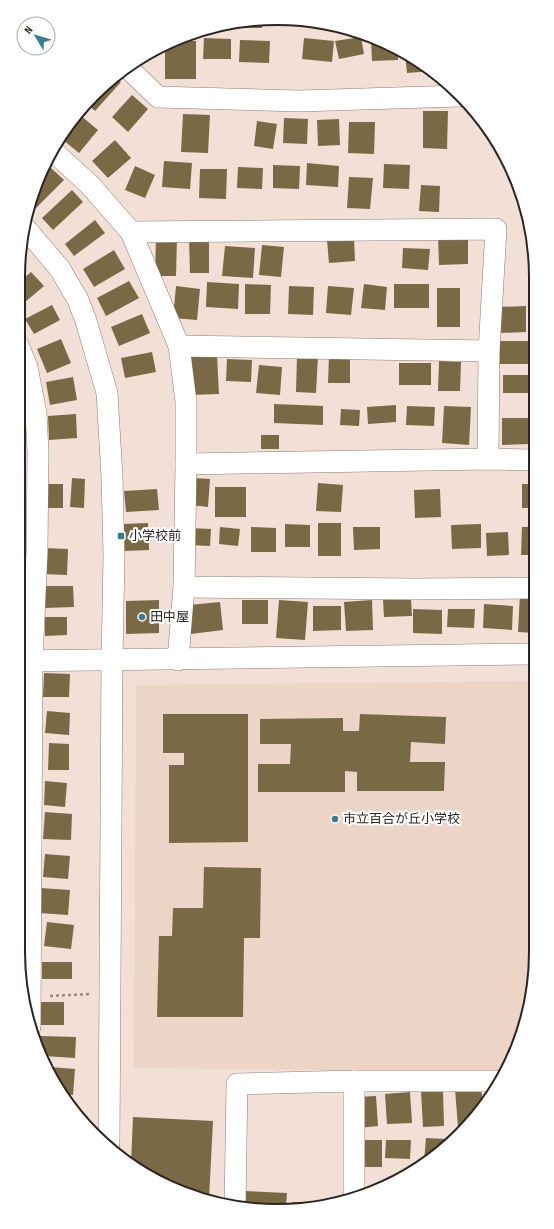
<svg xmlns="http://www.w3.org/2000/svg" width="554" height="1229" viewBox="0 0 554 1229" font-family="'Sofia Sans Condensed','Noto Sans JP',sans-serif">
  <rect width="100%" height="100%" fill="#f2e0d6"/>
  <path fill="#ecd4c6" d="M535,681L536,952L516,1051L503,1072L134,1068L136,685Z"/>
  <g fill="#796945">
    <path d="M262,21V28H236V26Z"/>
    <path d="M361,37L364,54L339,59L335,41Z"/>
    <path d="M204,38L231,39V59H203Z"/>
    <path d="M304,38L334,41L332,62L302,59Z"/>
    <path d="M379,39L398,50V60L372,61L371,40Z"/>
    <path d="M240,40L270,41L269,63L239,62Z"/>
    <path d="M173,41H196V79H165V46Z"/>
    <path d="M405,54L433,71L407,73Z"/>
    <path d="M117,79L121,82L95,111L87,104L94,94Z"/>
    <path d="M132,95L148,109L128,132L112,117Z"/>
    <path d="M423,111H448L447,149L423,148Z"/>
    <path d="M183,114L210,115L208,153L181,152Z"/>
    <path d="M80,115L98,130L79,153L63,140Z"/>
    <path d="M284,118L308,119L307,144L283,143Z"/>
    <path d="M339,119L340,145L318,146L317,120Z"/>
    <path d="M257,121L277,124L273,149L254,146Z"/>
    <path d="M349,122H375L374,154L348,153Z"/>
    <path d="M115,140L131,158L108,178L92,161Z"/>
    <path d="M164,161L192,163L190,189L162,187Z"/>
    <path d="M307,163L339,166L338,187L306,185Z"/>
    <path d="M384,164L410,165L409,189L383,188Z"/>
    <path d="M273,165L300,166L299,189L273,188Z"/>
    <path d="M135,166L155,175L145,198L125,190Z"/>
    <path d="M238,167L263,168L262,189L237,188Z"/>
    <path d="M51,168L64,180L34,210L32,207L37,181Z"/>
    <path d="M200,169H227L226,199L199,198Z"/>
    <path d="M349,177L373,178L370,209L347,208Z"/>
    <path d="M421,185L440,186L439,212L419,211Z"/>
    <path d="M72,190L83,202L53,230L42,218Z"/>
    <path d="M95,220L105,233L74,256L65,244Z"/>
    <path d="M438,234H468V264L439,265Z"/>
    <path d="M156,237L177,238L176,276H155Z"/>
    <path d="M209,237V273H190L189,238Z"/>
    <path d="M354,238L355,261L329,263L327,240Z"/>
    <path d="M262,245L284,247L281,277L259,275Z"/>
    <path d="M225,246L255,248L253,278L222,276Z"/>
    <path d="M403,248L430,249L428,270L402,268Z"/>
    <path d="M114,250L125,269L94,287L83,269Z"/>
    <path d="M31,272L44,286L18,308V283Z"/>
    <path d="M129,281L139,298L106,316L97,298Z"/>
    <path d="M207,282L239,284L238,309L206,307Z"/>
    <path d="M245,284L271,285L270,314H245Z"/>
    <path d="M364,284L387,287L385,310L361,308Z"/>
    <rect x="394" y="284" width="35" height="24"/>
    <path d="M176,286L200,289L197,320L173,318Z"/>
    <path d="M289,286L314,287L313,315L288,314Z"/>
    <path d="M328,286L354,288L351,315L326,313Z"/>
    <rect x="437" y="288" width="23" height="39"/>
    <path d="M52,305L60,320L34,334L25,319Z"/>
    <path d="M526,306V332L500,333L499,307Z"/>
    <path d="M142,314L150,333L119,346L111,327Z"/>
    <path d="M61,339L71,363L47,373L37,349Z"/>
    <rect x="498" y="341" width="30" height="23"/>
    <path d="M152,352L156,372L125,378L121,358Z"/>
    <path d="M297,355L318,356L316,393L296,392Z"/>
    <path d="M329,355H350V383H328Z"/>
    <path d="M217,356L219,394L191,395L189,357Z"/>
    <path d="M227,359L252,360L251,382L226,381Z"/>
    <path d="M439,361L461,362L460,391H438Z"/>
    <rect x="399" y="363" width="32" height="22"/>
    <path d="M259,365L282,367L280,395L256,393Z"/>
    <rect x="503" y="375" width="31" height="18"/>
    <path d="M73,377L77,400L50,405L46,382Z"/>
    <path d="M274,404L323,406V425L274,423Z"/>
    <path d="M396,405V422L368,424L367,407Z"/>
    <path d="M407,406L435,407L434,426L406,425Z"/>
    <path d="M444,406L471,407L469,445L442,443Z"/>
    <path d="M341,409L360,410L359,426L340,425Z"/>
    <path d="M76,414L77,438L49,440L48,416Z"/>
    <path d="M502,418H529V444L502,445Z"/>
    <rect x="261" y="435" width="18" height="14"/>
    <path d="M72,478L85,479L84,508L70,507Z"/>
    <path d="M193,478L210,479L208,507L191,505Z"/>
    <path d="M318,483L343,485L341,512L316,511Z"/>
    <rect x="41" y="484" width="22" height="24"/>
    <rect x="522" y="484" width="13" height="24"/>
    <rect x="215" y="487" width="31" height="30"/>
    <path d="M157,489L159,510L126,512L124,491Z"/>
    <path d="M440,489L441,517L415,518L414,490Z"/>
    <path d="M148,523L149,550L124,551L123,524Z"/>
    <rect x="318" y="523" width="23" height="33"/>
    <path d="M285,524L310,525V547H285Z"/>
    <path d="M481,524V548L452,549L451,525Z"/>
    <path d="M220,527L240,529L238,546L219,544Z"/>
    <path d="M251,527L276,528V552H251Z"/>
    <path d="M353,527H380V549L354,550Z"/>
    <path d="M522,527H535V555H521Z"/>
    <path d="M189,528L211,529L210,546L189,545Z"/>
    <path d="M508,532L509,555L487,556L486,533Z"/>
    <path d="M43,548L68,549L67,575L42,574Z"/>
    <path d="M43,586H73L74,607L44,608Z"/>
    <path d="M520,594L535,595V633L518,632Z"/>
    <path d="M411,599L412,616L384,617L383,600Z"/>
    <path d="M159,600V633L126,634V601Z"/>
    <rect x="242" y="600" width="26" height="24"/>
    <path d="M279,600L308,602L305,640L276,638Z"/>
    <path d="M372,600L373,630L346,631L344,602Z"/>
    <path d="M220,602L223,630L191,634L189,605Z"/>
    <path d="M484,604L513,606L512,630L483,628Z"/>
    <path d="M313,606H341V630L313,631Z"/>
    <path d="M413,609L442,610V634L413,633Z"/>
    <path d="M448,609H475L474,628L447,627Z"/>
    <path d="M45,617H67V635L45,636Z"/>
    <path d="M18,673H24L21,710H18Z"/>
    <path d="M44,673L70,674L69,697H43Z"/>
    <path d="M47,711L70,713L69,735L45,733Z"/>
    <path d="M163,714H248V842L169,843V765H184V753H163Z"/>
    <path d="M360,714L446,717L445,744L411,742L410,762H445L444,791H357V772L345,771V792H258V764H290L291,744H260V719L343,718V731H359Z"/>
    <path d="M49,743L69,744V770H48Z"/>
    <path d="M45,781L67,783L65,807L44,805Z"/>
    <path d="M45,812L72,814L71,840L43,839Z"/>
    <path d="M45,854L70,856L68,879L43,877Z"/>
    <path d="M204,867L261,868L260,938H244L243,1017H157L159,936H172L173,908H203Z"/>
    <path d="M41,888L70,890L68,915L39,913Z"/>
    <path d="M47,922L74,925L71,949L44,946Z"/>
    <rect x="42" y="962" width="30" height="17"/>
    <rect x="41" y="1002" width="23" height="23"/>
    <path d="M40,1036L76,1037L75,1058L44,1056L39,1048Z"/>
    <path d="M50,1067L75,1069L73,1095L66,1094Z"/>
    <path d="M481,1086L483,1105L472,1123L468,1126L458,1127L455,1089Z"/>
    <path d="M443,1091L444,1126L423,1127L421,1092Z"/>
    <path d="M410,1092L412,1123L387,1124L385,1094Z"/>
    <path d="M376,1096L378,1126L359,1128L358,1097Z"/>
    <path d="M133,1117L213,1121L209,1199L147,1176L131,1163Z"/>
    <path d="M426,1138L447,1139V1143L424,1162Z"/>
    <path d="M361,1140H382V1167H360Z"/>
    <path d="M386,1140H411L410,1159L385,1158Z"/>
    <path d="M244,1191L287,1193L286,1206H243Z"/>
    <rect x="292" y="1202" width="35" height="4"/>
  </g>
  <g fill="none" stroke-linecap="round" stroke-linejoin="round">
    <defs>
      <g id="street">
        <path d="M130,70L158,97L299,101L459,96"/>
        <path d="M55,153L90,185L131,232L179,346L186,402V464L184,587L178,660"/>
        <path d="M27,230L60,269L78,300L86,321L107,393L112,477L114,556L112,661L109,1144"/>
        <path d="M131,232L496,229L489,351L488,459"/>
        <path d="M18,345L27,367L36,413L38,452L37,552L32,661L30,1027"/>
        <path d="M179,346L489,351"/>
        <path d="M186,464L488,459L534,460"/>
        <path d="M184,587L414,589L535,588"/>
        <path d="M18,661L535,654"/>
        <path d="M354,1081V1196"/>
        <path d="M235,1206L237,1084L354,1081H498"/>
      </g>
    </defs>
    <use href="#street" stroke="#8c7c73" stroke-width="22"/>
    <path stroke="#958982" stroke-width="2.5" stroke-dasharray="3 3" stroke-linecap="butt" d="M50,996L91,994"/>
    <use href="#street" stroke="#fff" stroke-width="21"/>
  </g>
  <g fill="#3c7c90" stroke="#fff" stroke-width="1.5">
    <rect x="117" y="532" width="8" height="8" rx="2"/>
    <circle cx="142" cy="617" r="4"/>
    <circle cx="335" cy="819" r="4"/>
  </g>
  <g text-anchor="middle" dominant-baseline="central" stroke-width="4" stroke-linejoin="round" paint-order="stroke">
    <g font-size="13" fill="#2c2522" stroke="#fff" text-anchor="start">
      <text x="129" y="536">小学校前</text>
      <text x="150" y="617">田中屋</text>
      <text x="343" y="819">市立百合が丘小学校</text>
    </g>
  </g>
  <path d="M0 0H554V1229H0ZM277 25H277A252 252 0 0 1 529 277V952A252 252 0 0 1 277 1204H277A252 252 0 0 1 25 952V277A252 252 0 0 1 277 25Z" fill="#fff" fill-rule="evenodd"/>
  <path fill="none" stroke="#2c2522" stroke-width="2" d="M277 25H277A252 252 0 0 1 529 277V952A252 252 0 0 1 277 1204H277A252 252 0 0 1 25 952V277A252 252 0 0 1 277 25Z"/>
  <g transform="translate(36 36) rotate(308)"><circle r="19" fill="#ffffff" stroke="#aba8a7"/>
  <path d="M0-3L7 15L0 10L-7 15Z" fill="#3c7c90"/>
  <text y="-6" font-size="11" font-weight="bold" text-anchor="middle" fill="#2c2522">N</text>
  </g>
</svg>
